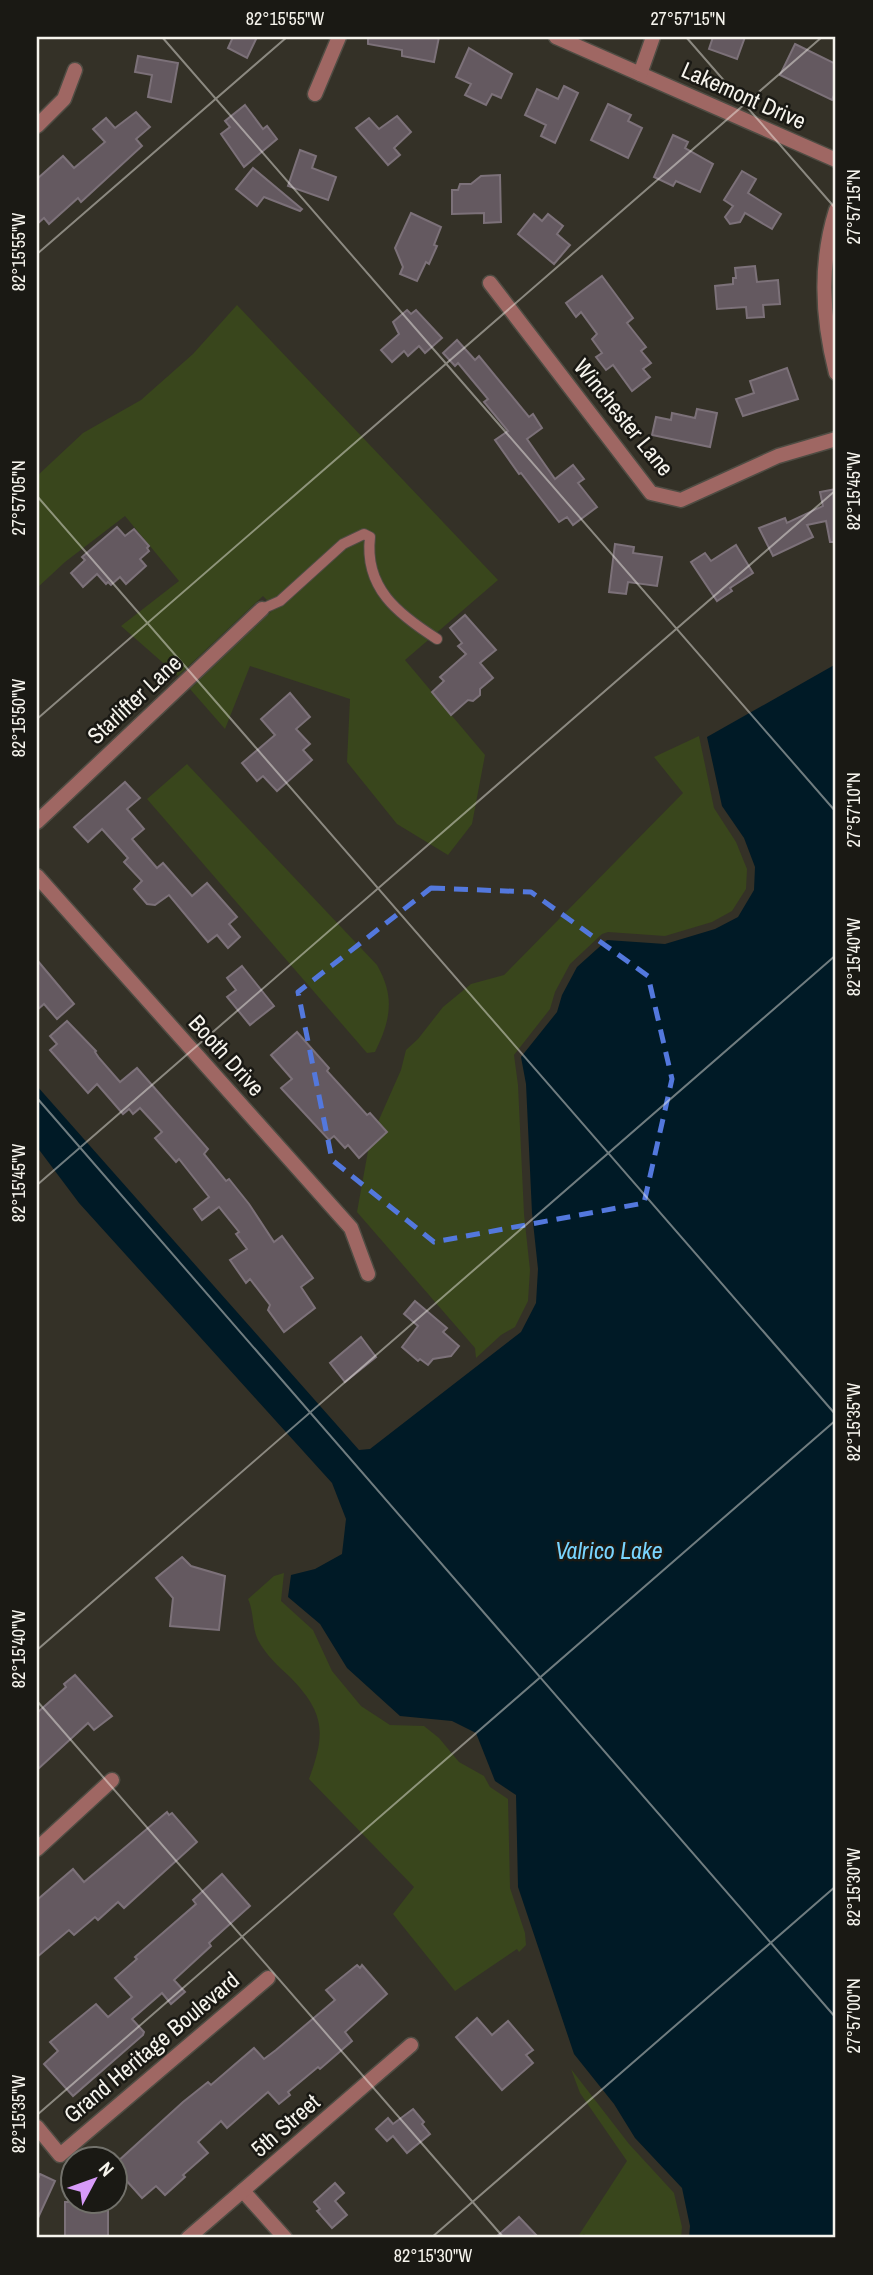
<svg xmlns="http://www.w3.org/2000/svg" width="873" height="2275" viewBox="0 0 873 2275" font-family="'Archivo Narrow',sans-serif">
  <rect width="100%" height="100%" fill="#343127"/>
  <g fill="#39461c">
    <path d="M237,305L498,580L405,660L485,755L472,824L448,855L397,824L347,762L350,699L250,666L225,729L190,689L275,608L263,596L178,676L121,626L179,581L125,516L65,562L37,588V476L83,433L141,400L193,354Z"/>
    <path d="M699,736L714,808L736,842L747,869L746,889L732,911L712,922L665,936L608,932L602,934L570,964L555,992L550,1009L514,1055L518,1085L524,1214L530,1270L528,1301L515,1327L501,1335L476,1358L475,1348L357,1212L370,1140L401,1070L406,1050L418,1039L443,1007L471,984L504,975L683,793L654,757Z"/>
    <path d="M187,764L377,965C395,997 391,1019 375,1052L367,1053L147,799Z"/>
    <path d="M284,1573L281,1601L313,1630L332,1671L361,1706L390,1725L424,1726L439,1738L459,1762L484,1776L490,1787L508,1799L510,1888L525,1933L526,1945L519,1952L517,1949L455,1991L393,1914L414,1887L309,1779C326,1733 325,1713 290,1677C278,1666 266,1655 258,1640C252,1628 254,1612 248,1599L274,1576Z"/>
    <path d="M571,2069L629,2144L674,2193L682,2227L681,2238H588L584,2234L577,2238L627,2161L580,2093Z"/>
  </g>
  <path fill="#001a26" d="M836,664V2238H689L690,2226L682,2188L635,2138L614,2104L574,2054L518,1887L516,1795L495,1781L476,1733L452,1721L400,1716L347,1668L320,1624L288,1597L291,1575L315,1569L342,1554L346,1519L332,1483L79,1203L37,1147V1086L359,1450L370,1449L521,1332L536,1303L538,1269L532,1213L526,1084L521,1057L557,1012L562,995L577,967L607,940L665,944L715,929L738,917L754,890L755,867L744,838L722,806L707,737Z"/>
  <g fill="#645960" stroke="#7c7179" stroke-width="2">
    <path d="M233,37H257L247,58L228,48Z"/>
    <path d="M368,37H439L434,62L402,56V50L368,44Z"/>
    <path d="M713,37H745L737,59L709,49Z"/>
    <path d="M795,44L836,64V90L832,100L780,75Z"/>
    <path d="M469,48L512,74L501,98L492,94L486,105L465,95L471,84L456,77Z"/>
    <path d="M138,56L178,63L171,102L148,97L152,75L135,72Z"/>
    <path d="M564,86L578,93L555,143L541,136L546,125L525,115L537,89L558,99Z"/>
    <path d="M608,104L631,115L628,121L642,128L628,158L591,140Z"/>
    <path d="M245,105L263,129L267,126L277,139L244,167L221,134L230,127L225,121Z"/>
    <path d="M136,112L150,127L136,139L142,146L81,202L78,198L49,224L44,218L37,224V179L63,156L74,168L105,142L93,129L106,118L115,128Z"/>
    <path d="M397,116L411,132L394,148L400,155L388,165L356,128L369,118L379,129Z"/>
    <path d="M673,135L688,142L685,148L713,164L700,192L676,181L673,186L654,177Z"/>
    <path d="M300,150L316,156L312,168L336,177L328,200L288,186Z"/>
    <path d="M253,168L302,209L300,211L264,197L257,206L236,189Z"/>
    <path d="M742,171L756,179L748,193L781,214L772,229L745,213L740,222L730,224L725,217L733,206L724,200Z"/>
    <path d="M500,175L501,222L484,223V213L452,214V190H458L460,184H471L481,176Z"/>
    <path d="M411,213L441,227L434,245L437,246L429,264L426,262L417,281L400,274L403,267L395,248Z"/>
    <path d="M534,214L542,221L548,214L563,226L557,234L570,245L554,264L518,234Z"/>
    <path d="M755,266L757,282L778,280L780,304L763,305L764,317L747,318L746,307L717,309L715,286L733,284V278H736L735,268Z"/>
    <path d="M602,276L633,318L627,323L646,347L641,351L651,363L643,369L650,377L632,391L613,365L606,370L596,357L602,353L592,339L597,334L581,312L576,317L566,303Z"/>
    <path d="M407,310L411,314L416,310L442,338L425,353L419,346L408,356L404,351L392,362L381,350L399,334L393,322Z"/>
    <path d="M457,340L475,360L479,356L529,417L533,414L542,428L527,439L555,479L573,465L584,479L578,483L597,507L573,525L567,517L559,522L521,473L519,474L495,440L508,431L484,402L488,399L458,363L455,366L443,353Z"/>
    <path d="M787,368L798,399L743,416L736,399L754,393L750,381Z"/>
    <path d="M697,409L717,413L710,447L652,435L656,417L671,420L672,413L695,418Z"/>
    <path d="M836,489V542H830L826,521L807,525L813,537L773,556L759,528L785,518L787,523L823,506L820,492Z"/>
    <path d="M117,527L125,536L134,529L149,546L147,548L149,551L140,559L146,566L126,584L120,577L111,585L108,582L106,584L97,574L83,587L71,573L85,560L82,557Z"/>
    <path d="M615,544L634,547L633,553L662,557L657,586L628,582L626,594L609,592Z"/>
    <path d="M736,545L753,573L730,588L732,591L717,601L691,562L705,553L711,561Z"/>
    <path d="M465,615L496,650L480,663L493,678L480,689V695L473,701L468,700L451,715L432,692L444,681L440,677L466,654L458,646L462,643L450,628Z"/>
    <path d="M290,693L310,717L296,729L310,744L303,750L312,760L277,791L263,776L257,781L242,763L275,735L261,719Z"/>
    <path d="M125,782L140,798L127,809L144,829L132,839L157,868L163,863L192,896L207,883L237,917L229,924L240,937L228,948L217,935L208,942L169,895L155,905L147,904L134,889L142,881L124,862L128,858L102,829L88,842L74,827Z"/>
    <path d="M37,960L74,1004L57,1019L44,1004L37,1010Z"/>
    <path d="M242,966L274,1006L250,1025L227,997L236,990L227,978Z"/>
    <path d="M67,1021L96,1051L95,1052L99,1058L120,1082L137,1068L208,1149L204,1154L226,1181L229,1179L249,1204L274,1242L282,1236L313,1278L301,1287L315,1308L284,1332L268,1310L270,1305L250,1279L246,1283L230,1260L247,1249L236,1234L239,1232L219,1207L202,1220L194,1209L209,1197L179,1159L176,1162L155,1138L162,1132L140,1108L133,1114L129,1109L123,1114L97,1084L88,1093L50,1050L57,1044L50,1036Z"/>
    <path d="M297,1032L329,1068L327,1071L367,1115L370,1113L387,1132L359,1158L348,1145L345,1148L334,1136L329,1140L281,1088L292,1079L271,1055Z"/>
    <path d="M415,1301L447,1328L443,1332L459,1346L451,1356L433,1359L428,1365L420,1359L418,1361L402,1347L418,1326L404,1314Z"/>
    <path d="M361,1337L376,1357L345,1382L330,1363Z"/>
    <path d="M182,1557L191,1566L225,1576L219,1630L170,1626L173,1598L156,1578Z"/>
    <path d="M75,1675L112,1716L94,1730L88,1723L37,1770V1713L66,1687L64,1684Z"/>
    <path d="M167,1812L169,1815L172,1813L197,1842L124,1908L118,1902L98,1920L95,1917L74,1935L69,1930L37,1957V1900L73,1869L84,1882Z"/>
    <path d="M222,1874L250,1906L211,1941L209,1943L211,1946L174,1980L185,1992L171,2004L162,1993L132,2019L144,2032L143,2035L73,2096L44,2064L58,2051L50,2042L96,2004L108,2017L132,1997L115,1978L137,1959L135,1957L196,1904L193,1900Z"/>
    <path d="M357,1965L360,1968L362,1965L387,1994L345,2032L352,2041L320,2069L318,2067L288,2092L290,2095L279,2104L268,2092L227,2128L221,2121L198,2142L208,2153L183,2175L185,2177L165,2195L156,2186L142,2198L116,2169V2163L183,2102L208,2082L211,2085L254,2048L264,2059L276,2050L335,2000L326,1990Z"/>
    <path d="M477,2018L492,2035L508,2021L533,2050L526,2055L533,2063L502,2090L456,2037Z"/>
    <path d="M413,2109L424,2122L422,2124L430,2134L407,2153L393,2136L387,2141L376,2129L388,2118L393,2124Z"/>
    <path d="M40,2174L55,2181L37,2220V2181Z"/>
    <path d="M335,2183L344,2193L335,2201L347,2215L332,2228L317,2211L320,2209L314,2202Z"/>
    <rect x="65" y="2202" width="43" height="36"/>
    <path d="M519,2217L539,2238H495Z"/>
  </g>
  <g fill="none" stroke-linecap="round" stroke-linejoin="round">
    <defs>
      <path id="lane" d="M262,609L280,601L343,544L364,534L370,537C364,588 398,614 437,639"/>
      <g id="street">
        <path d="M556,37L836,160"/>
        <path d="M640,74L653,37"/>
        <path d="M315,94L339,37"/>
        <path d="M37,126L64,99L75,70"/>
        <path d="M836,210C819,264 822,319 836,373"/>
        <path d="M490,283L651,493L681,500L778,456L836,439"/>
        <path d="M37,822L262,609"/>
        <path d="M37,876L351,1228L368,1274"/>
        <path d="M37,1849L112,1780"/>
        <path d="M37,2127L60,2155L268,1978"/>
        <path d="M243,2191L285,2238"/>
        <path d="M188,2238L411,2045"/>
      </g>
    </defs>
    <use href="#lane" stroke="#4f4c43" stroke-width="12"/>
    <use href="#street" stroke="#4f4c43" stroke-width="17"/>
    <use href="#lane" stroke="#9f6763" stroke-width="10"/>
    <use href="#street" stroke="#9f6763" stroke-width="14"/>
  </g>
  <path fill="none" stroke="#5378dd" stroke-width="5" stroke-dasharray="14 9" stroke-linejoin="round" d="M431,888L531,892L648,976L672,1079L644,1203L434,1242L332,1160L298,992Z"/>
  <path fill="none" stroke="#f6f4ed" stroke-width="2" stroke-opacity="0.45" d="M162,37L836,812M686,37L836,209M37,254L287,37M37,496L836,1415M37,719L822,37M37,1098L836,2018M37,1185L836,490M37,1650L836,955M37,1701L504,2238M37,2115L836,1420M431,2238L836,1886"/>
  <g text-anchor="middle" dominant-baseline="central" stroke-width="5" stroke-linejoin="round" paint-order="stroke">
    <g font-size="23" fill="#f6f4ed" stroke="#1a1914">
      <text transform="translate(744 95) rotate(24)">Lakemont Drive</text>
      <text transform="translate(624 417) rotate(51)">Winchester Lane</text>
      <text transform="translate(134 699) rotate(-43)">Starlifter Lane</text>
      <text transform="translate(227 1055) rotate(48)">Booth Drive</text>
      <text transform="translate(151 2047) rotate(-40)">Grand Heritage Boulevard</text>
      <text transform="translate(285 2125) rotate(-41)">5th Street</text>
    </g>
    <g font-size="24" font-style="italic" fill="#78d4fe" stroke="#1a1914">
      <text x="609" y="1550">Valrico Lake</text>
    </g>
  </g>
  <rect width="873" height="2275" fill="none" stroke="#1a1914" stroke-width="77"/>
  <g transform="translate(94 2180) rotate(49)"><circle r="33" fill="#1a1914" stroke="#72716b" stroke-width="2"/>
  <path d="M0-5L12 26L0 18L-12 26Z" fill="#d79bf9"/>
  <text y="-10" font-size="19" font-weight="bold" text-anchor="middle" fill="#f6f4ed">N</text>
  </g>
  <rect x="38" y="38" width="796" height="2198" fill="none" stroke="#f6f4ed" stroke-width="2.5"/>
  <g font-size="18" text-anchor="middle" fill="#f6f4ed">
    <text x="285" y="25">82°15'55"W</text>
    <text x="688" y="25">27°57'15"N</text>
    <text transform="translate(854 207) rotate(-90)" y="6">27°57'15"N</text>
    <text transform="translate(19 252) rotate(-90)" y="6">82°15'55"W</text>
    <text transform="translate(854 491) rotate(-90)" y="6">82°15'45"W</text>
    <text transform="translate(19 498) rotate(-90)" y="6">27°57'05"N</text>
    <text transform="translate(19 718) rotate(-90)" y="6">82°15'50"W</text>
    <text transform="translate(854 810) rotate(-90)" y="6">27°57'10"N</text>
    <text transform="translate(854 957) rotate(-90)" y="6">82°15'40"W</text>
    <text transform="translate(19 1183) rotate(-90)" y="6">82°15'45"W</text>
    <text transform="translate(854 1422) rotate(-90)" y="6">82°15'35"W</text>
    <text transform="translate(19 1649) rotate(-90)" y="6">82°15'40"W</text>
    <text transform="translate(854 1887) rotate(-90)" y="6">82°15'30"W</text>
    <text transform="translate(854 2016) rotate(-90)" y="6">27°57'00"N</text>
    <text transform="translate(19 2114) rotate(-90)" y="6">82°15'35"W</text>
    <text x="433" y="2262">82°15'30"W</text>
  </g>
</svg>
